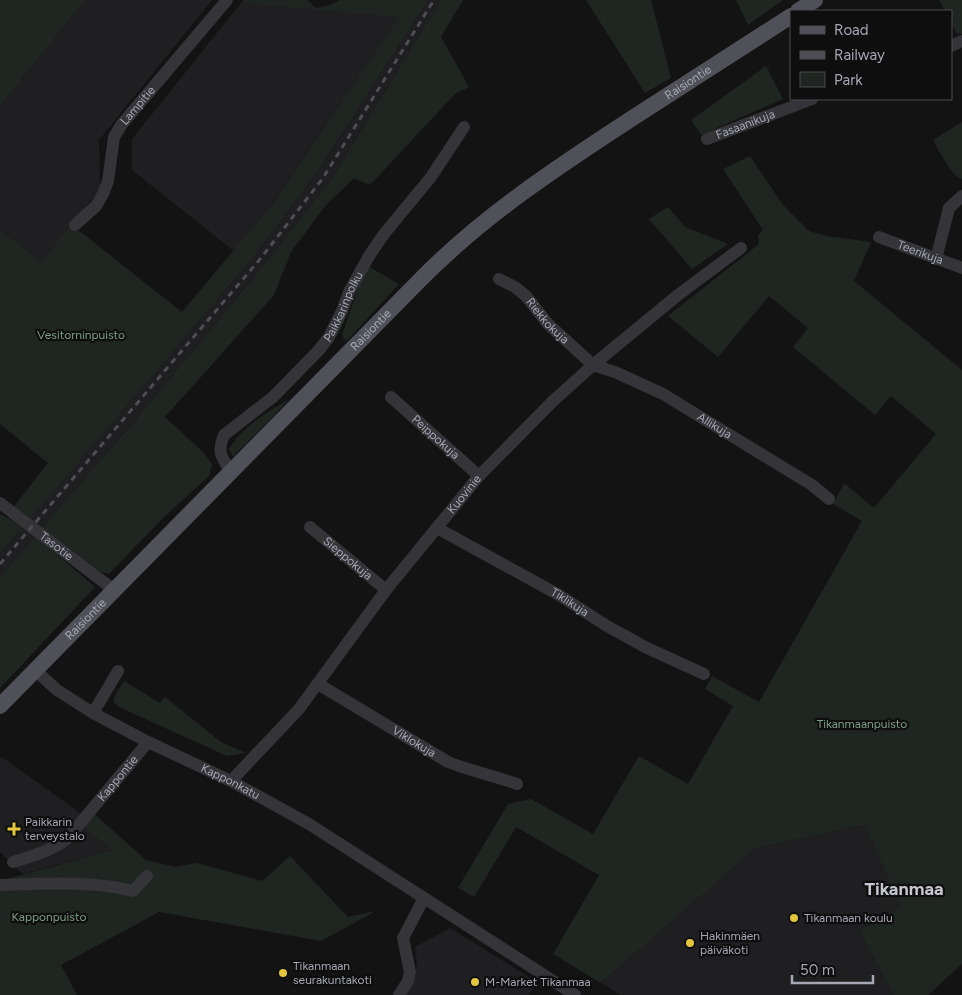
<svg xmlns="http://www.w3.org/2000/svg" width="962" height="995" viewBox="0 0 962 995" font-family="Figtree,sans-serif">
  <rect width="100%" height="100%" fill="#131314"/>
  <g fill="#1f1f21">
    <path d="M85,0H212L99,140L100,190L41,262L0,229V106Z"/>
    <path d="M428,0H441L332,178L264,265L138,417L0,577V553L255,255L318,171Z"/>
    <path d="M241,3L400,16L275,201L234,251L132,170V139Z"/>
    <path d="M2,757L86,817L81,824L112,850L23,874L0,852V758Z"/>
    <path d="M865,825L902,906L859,931L894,995H621L601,983L756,848Z"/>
    <path d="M450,928L537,982L529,995H406L415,977L417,963L415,947Z"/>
  </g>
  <g fill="#1f2621">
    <path d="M0,0H85L0,106Z"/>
    <path d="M244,0H307L316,8L330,5L340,0H428L318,171L255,255L30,519L12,509L48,463L0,424V229L41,262L70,226L82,233L182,312L275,201L399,17L241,3Z"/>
    <path d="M441,0H463L441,37L469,87L455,94L370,185L354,178L326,205L291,252L274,295L165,417L204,453L212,464L209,476L164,517L109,574L101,572L42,528L138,417L264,265L332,178Z"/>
    <path d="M586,0H651L671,78L645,93Z"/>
    <path d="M736,0H783L748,25Z"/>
    <path d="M939,0H962V34L956,33L951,22V11H945Z"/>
    <path d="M766,66L783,99L701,135L691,120Z"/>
    <path d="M962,122V179C951,176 939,150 933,140Z"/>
    <path d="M750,156L783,205L809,231L826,236L871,242L854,281L962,370V964L928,995H894L859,931L901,906L865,825L756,848L601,983L553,954L599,875L516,827L474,897L458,888L508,804L531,799L593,834L639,756L688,784L733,706L705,689L712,676L759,702L862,521L833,504L844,483L874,508L936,434L891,396L875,415L793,347L808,328L769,296L718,357L668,316L759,244L758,235L763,230L723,169Z"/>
    <path d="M668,207L685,227L728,244L692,269L649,219Z"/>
    <path d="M366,265L399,284L346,342L342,335Z"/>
    <path d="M290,399L233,457L229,449C246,424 264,414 290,399Z"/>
    <path d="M1,514L23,527L0,553V515Z"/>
    <path d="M35,536L95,587L0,688V577Z"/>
    <path d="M124,681L160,703L165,697L221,742L246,753L227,756L119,707L114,702V697Z"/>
    <path d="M91,811L146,860L175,867L197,863L262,881L290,856L348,917L376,911L321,941L159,912L61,965L77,995H0V881L112,850L80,824Z"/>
  </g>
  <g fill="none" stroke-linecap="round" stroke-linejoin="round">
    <g stroke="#343439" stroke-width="12">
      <path d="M951,46L962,41"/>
      <path id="s1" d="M707,139L812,99"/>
      <path id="s2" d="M75,225L96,206L103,194L108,181L114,137L122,124L227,0"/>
      <path id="s3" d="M879,237L962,268"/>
      <path d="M936,259L949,208L962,196"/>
      <path id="s4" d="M499,279L515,287L526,296L548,324L593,365L615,372L663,394L812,485L829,499"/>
      <path id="s5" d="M391,397L479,476"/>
      <path id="s6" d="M231,472C221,457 217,452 224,435L273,397L319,350L329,337L342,311L349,292L369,256L384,234L431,177L464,127"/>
      <path id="s7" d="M0,503L114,590"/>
      <path id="s8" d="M310,527L386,590"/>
      <path id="s9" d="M437,528L559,595L607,626L647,648L704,674"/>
      <path id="s10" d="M35,670L57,690L93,713L148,742L231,781L309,824L575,995"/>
      <path id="s11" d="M318,684L448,762C471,771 494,776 517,784"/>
      <path d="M93,713L118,671"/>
      <path id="s12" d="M231,781L299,709L386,590L479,476L553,401L593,365L678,295L741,248"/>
      <path id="s13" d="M13,862C33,856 50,851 67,839L148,742"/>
      <path d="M0,885C44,884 90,880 133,891L147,876"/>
      <path d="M399,995L408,981L410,972L403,938L424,898"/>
    </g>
    <g stroke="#505158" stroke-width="16">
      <path d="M798,11L815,0"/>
      <path id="s14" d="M0,706L420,280C483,216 556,168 631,119C684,85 738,50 791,16"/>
    </g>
    <path stroke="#4d4e54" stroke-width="3" stroke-dasharray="6 5" stroke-linecap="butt" d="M0,564L261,258L323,178L434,0"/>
  </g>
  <g fill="#e3c63b" stroke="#0e0e0f" stroke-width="2">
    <path d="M11.5 821.5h5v5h5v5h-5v5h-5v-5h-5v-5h5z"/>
    <circle cx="794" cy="918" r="5"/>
    <circle cx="690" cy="943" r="5"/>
    <circle cx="283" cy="973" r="5"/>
    <circle cx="475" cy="982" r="5"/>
  </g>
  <g text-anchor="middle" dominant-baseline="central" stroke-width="4.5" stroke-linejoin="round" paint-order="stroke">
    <g font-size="12" fill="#a5a7b3" stroke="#0e0e0f">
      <text stroke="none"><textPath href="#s14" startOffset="932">Raisiontie</textPath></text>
      <text stroke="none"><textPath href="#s2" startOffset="140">Lampitie</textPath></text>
      <text stroke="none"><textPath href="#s1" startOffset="41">Fasaanikuja</textPath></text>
      <text stroke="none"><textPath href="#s3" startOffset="44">Teerikuja</textPath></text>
      <text stroke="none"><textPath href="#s6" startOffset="218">Paikkarinpolku</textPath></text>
      <text stroke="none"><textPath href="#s4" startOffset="65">Riekkokuja</textPath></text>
      <text stroke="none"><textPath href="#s14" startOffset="528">Raisiontie</textPath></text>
      <text stroke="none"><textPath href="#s4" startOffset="265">Allikuja</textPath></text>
      <text stroke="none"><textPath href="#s5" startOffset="60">Peippokuja</textPath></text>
      <text stroke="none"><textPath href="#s12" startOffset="370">Kuovinie</textPath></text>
      <text stroke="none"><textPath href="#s7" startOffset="71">Tasotie</textPath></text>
      <text stroke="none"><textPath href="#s8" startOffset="49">Sieppokuja</textPath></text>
      <text stroke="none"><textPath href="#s9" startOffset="152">Tiklikuja</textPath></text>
      <text stroke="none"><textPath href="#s14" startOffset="122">Raisiontie</textPath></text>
      <text stroke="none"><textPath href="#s11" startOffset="112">Viklokuja</textPath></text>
      <text stroke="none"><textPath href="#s13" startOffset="138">Kappontie</textPath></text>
      <text stroke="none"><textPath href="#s10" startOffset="226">Kapponkatu</textPath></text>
    </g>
    <g font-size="12" fill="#7d9d85" stroke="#0e0e0f">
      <text x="81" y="335">Vesitorninpuisto</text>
      <text x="862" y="724">Tikanmaanpuisto</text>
      <text x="49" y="917">Kapponpuisto</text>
    </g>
    <g font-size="12" fill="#a5a7b3" stroke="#0e0e0f" text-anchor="start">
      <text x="25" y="822">Paikkarin<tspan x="25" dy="14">terveystalo</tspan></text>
      <text x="804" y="918">Tikanmaan koulu</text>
      <text x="700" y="936">Hakinmäen<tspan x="700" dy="14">päiväkoti</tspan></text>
      <text x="293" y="966">Tikanmaan<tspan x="293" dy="14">seurakuntakoti</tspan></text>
      <text x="485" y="982">M-Market Tikanmaa</text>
    </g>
    <g font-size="18" font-weight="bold" fill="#c6c7d0" stroke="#0e0e0f">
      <text x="904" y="889">Tikanmaa</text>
    </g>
  </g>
  <rect x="790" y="10" width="162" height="90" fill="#0e0e0f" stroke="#4a4b51"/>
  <rect x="800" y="26" width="25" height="8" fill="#505158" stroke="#4a4b51"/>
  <text x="834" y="35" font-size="15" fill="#a5a7b3">Road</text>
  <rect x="800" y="51" width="25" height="8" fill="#4d4e54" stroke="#4a4b51"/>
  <text x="834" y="60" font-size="15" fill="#a5a7b3">Railway</text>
  <rect x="800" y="72" width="25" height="15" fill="#1f2621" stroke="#4a4b51"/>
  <text x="834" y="85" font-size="15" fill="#a5a7b3">Park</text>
  <path d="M792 975v8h81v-8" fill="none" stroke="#a5a7b3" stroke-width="2.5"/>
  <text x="800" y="975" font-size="15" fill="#a5a7b3" stroke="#0e0e0f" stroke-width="4" paint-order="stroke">50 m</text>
</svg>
